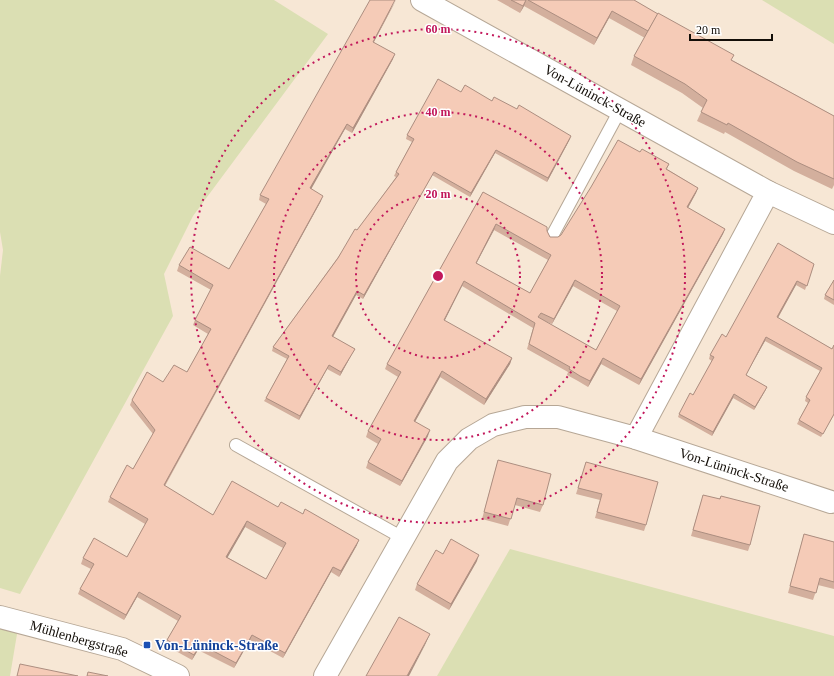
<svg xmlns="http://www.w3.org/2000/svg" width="834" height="676" viewBox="0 0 834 676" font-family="'Times New Roman',serif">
  <rect width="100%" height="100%" fill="#f7e7d5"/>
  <g fill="#dbdfb3">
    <path d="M0,0H274L328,34L193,216L164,274L173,316L20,594L0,588V276L3,250L0,232Z"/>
    <path d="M762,0H834V44Z"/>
    <path d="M510,549L834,636V676H437Z"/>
    <path d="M0,617L19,622L10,676H0Z"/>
  </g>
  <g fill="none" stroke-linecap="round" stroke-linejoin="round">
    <defs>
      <g id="service">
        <path d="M552,236L620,110"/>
        <path d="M236,445L403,538"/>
      </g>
      <g id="minor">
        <path d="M768,192L834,223"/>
        <path d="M636,438L831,502"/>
        <path d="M0,617L122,649L178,676"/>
        <path d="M325,676L447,461L469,439L493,425L525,417H558L636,438L768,192L422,0"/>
      </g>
    </defs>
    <use href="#service" stroke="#b6a796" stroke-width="14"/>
    <use href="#minor" stroke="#b6a796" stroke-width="24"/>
    <use href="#service" stroke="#fff" stroke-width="12"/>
    <use href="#minor" stroke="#fff" stroke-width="22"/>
  </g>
  <g fill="#d3af9d" fill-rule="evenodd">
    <path d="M497,0H634L732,60L834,116V185L832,189L794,171L725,132L724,134L697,121L703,108L682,93L631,65L634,56L645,38L609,18L594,45L524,6L520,13Z"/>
    <path d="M394,4L374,42L393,59L352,133L345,129L311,188L321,201L165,486L213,515L278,507L357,545L339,577L331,572L283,658L250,640L234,668L198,650L192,660L165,645L167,640L178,621L137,597L124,620L78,594L80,589L91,569L81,564L83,558L127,557L145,524L108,502L110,497L133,469L153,434L130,405L132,400L163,382L187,372L208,334L193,325L195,320L211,290L177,271L179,265L229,269L266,204L259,200L260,195ZM245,527L283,548L266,579L227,557Z"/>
    <path d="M461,92L492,101L570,139L547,182L495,153L470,197L432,175L363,299L356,295L333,337L355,349L353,352L340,376L327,369L299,420L264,401L266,398L287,359L272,351L273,347L396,177L394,176L396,172L412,142L406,139L407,135Z"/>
    <path d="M640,152L669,164L667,169L698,188L696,193L688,208L725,229L723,234L639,385L601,364L588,387L578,381L567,375L568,372L527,349L533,328L462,286L444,321L512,358L510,364L484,405L440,377L415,422L428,436L400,486L366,468L368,462L378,444L366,437L368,431L398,377L385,369L387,364L483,192L547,231L550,237H558L561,235ZM494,230L548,260L530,293L476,263ZM573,286L617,311L596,350L544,321L552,324Z"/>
    <path d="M814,264L805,290L796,285L778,318L832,349L834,415L821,437L797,424L799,420L808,403L805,401L806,397L820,371L765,341L746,375L767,387L765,391L754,410L733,398L712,436L678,417L679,414L693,395L712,361L709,359L710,355L726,337Z"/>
    <path d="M834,280V305L824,299L825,295Z"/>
    <path d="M498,460L543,505L540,512L515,505L508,526L482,519L496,467Z"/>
    <path d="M586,462L646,525L644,531L595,518L600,500L576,494Z"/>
    <path d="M703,495L719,499L721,496L750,545L748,551L691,536Z"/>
    <path d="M804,534L834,542V589L818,585L813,600L788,593L802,541Z"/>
    <path d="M477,561L449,610L415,590L417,584Z"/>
  </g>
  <g fill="#ac8e80">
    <path d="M396,0L394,4L371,47L373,42Z"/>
    <path d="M526,0L524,6L520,13L523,6Z"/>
    <path d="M612,11L609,18L594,45L597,38Z"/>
    <path d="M395,54L393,59L352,133L353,128Z"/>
    <path d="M347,124L345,129L309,193L310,188Z"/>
    <path d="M571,136L570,139L547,182L548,178Z"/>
    <path d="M496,150L495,153L470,197L471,193Z"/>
    <path d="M434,172L432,175L363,299L364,295Z"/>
    <path d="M698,188L696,193L685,213L687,207Z"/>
    <path d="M323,196L321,201L162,490L164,485Z"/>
    <path d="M496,224L494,230L474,268L476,263Z"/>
    <path d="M725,229L723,234L639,385L641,379Z"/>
    <path d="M575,280L573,286L552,324L554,319Z"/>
    <path d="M464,281L462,286L442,326L444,320Z"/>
    <path d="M797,281L796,285L776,321L777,317Z"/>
    <path d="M357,291L356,295L331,340L332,336Z"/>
    <path d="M766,337L765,341L744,378L746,375Z"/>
    <path d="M355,349L353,352L340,376L341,372Z"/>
    <path d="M512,358L510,364L484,405L486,399Z"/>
    <path d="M603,358L601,364L588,387L590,381Z"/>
    <path d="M329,365L327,369L299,420L300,416Z"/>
    <path d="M442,371L440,377L412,427L414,421Z"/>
    <path d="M767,387L765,391L754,410L755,407Z"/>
    <path d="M734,394L733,398L712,436L713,432Z"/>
    <path d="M430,430L428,436L400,486L402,481Z"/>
    <path d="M247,521L245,527L225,562L226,557Z"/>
    <path d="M359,540L357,545L339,577L341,571Z"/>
    <path d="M479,555L477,561L449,610L451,604Z"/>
    <path d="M333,567L331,572L283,658L285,653Z"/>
    <path d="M139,592L137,597L124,620L126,615Z"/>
    <path d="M430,634L425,645L409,676H407Z"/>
    <path d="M252,635L250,640L234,668L236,663Z"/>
    <path d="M200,644L198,650L192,660L194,655Z"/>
  </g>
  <g fill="#f5cbb7" stroke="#ac8e80" fill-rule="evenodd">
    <path d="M370,0H395L373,42L395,54L353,128L347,124L310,188L323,196L164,485L213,515L232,481L278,507L281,502L303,514L305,509L359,540L341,571L333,567L285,653L252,635L236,663L200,644L194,655L167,640L181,616L139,592L126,615L80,589L94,564L83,558L94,538L127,557L148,519L110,497L127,465L133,469L155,430L132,400L147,372L163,382L174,365L187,372L211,329L195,320L213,285L179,265L190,247L229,269L269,199L260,195ZM247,521L286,543L266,579L226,557Z"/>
    <path d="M511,0H526L523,6Z"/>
    <path d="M528,0H634L658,14L648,31L612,11L597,38Z"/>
    <path d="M658,13L734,55L731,60L834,116V179L797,162L728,123L727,125L701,112L707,100L685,84L634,56Z"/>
    <path d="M438,79L461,92L465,85L492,101L494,97L517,109L519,105L571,136L548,178L496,150L471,193L434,172L364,295L357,291L332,336L355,349L341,372L329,365L300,416L266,398L289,356L273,347L338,258L355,229L357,230L399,174L396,172L414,139L407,135Z"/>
    <path d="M618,140L640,152L642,149L669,164L666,169L698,188L687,207L725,229L641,379L603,358L590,381L580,376L569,369L570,367L529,344L535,323L464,281L444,320L512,358L486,399L442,371L414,421L430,430L402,481L368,462L381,439L368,431L401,372L387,364L483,192L547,227V231L550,237H558L561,235L591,187ZM496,224L551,255L530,293L476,263ZM575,280L620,306L596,350L538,317L541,313L554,319Z"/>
    <path d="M778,243L814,264L807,286L797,281L777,317L832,349L834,345V414L823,434L799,420L810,400L806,397L822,368L766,337L746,375L767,387L755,407L734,394L713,432L679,414L690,393L693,395L714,357L710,355L722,334L726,337Z"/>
    <path d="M834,280V300L825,295Z"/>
    <path d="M498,460L551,474L543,505L517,498L511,519L484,512Z"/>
    <path d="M586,462L658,482L646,525L597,512L602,494L578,488Z"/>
    <path d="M703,495L720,499L721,496L760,506L750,545L693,530Z"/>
    <path d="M804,534L834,542V582L820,578L816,593L790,586Z"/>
    <path d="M451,539L479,555L451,604L417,584L436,550L443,554Z"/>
    <path d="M399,617L430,634L407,676H366Z"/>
    <path d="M20,664L78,676H17Z"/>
    <path d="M88,672L108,676H87Z"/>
  </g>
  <g fill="none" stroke="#c2185b" stroke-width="2" stroke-dasharray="2 4">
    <circle cx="438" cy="276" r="82"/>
    <circle cx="438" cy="276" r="164"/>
    <circle cx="438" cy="276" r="247"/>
  </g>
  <rect fill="#1a4fb4" stroke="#fff" stroke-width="1.5" x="143" y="641" width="8" height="8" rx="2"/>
  <g text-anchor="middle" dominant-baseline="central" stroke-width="3" stroke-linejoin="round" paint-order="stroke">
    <g font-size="14" fill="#130e08" stroke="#fff">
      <text transform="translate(595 96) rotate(29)">Von-Lüninck-Straße</text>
      <text transform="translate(734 470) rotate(18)">Von-Lüninck-Straße</text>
      <text transform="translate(79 639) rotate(16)">Mühlenbergstraße</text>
    </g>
    <g font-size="14" font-weight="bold" fill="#164399" stroke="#fff" text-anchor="start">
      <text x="155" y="645">Von-Lüninck-Straße</text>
    </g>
  </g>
  <circle cx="438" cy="276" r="6" fill="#c2185b" stroke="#fff" stroke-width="2"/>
  <g font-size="12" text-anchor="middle" font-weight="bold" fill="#c2185b" stroke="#fff" stroke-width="3" stroke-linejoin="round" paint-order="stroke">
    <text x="438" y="33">60 m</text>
    <text x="438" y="116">40 m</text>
    <text x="438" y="198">20 m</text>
  </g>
  <path d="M690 34v6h82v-6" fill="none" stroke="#130e08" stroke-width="2"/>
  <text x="696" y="34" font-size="12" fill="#130e08" stroke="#ffffff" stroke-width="3" paint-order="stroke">20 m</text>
</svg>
